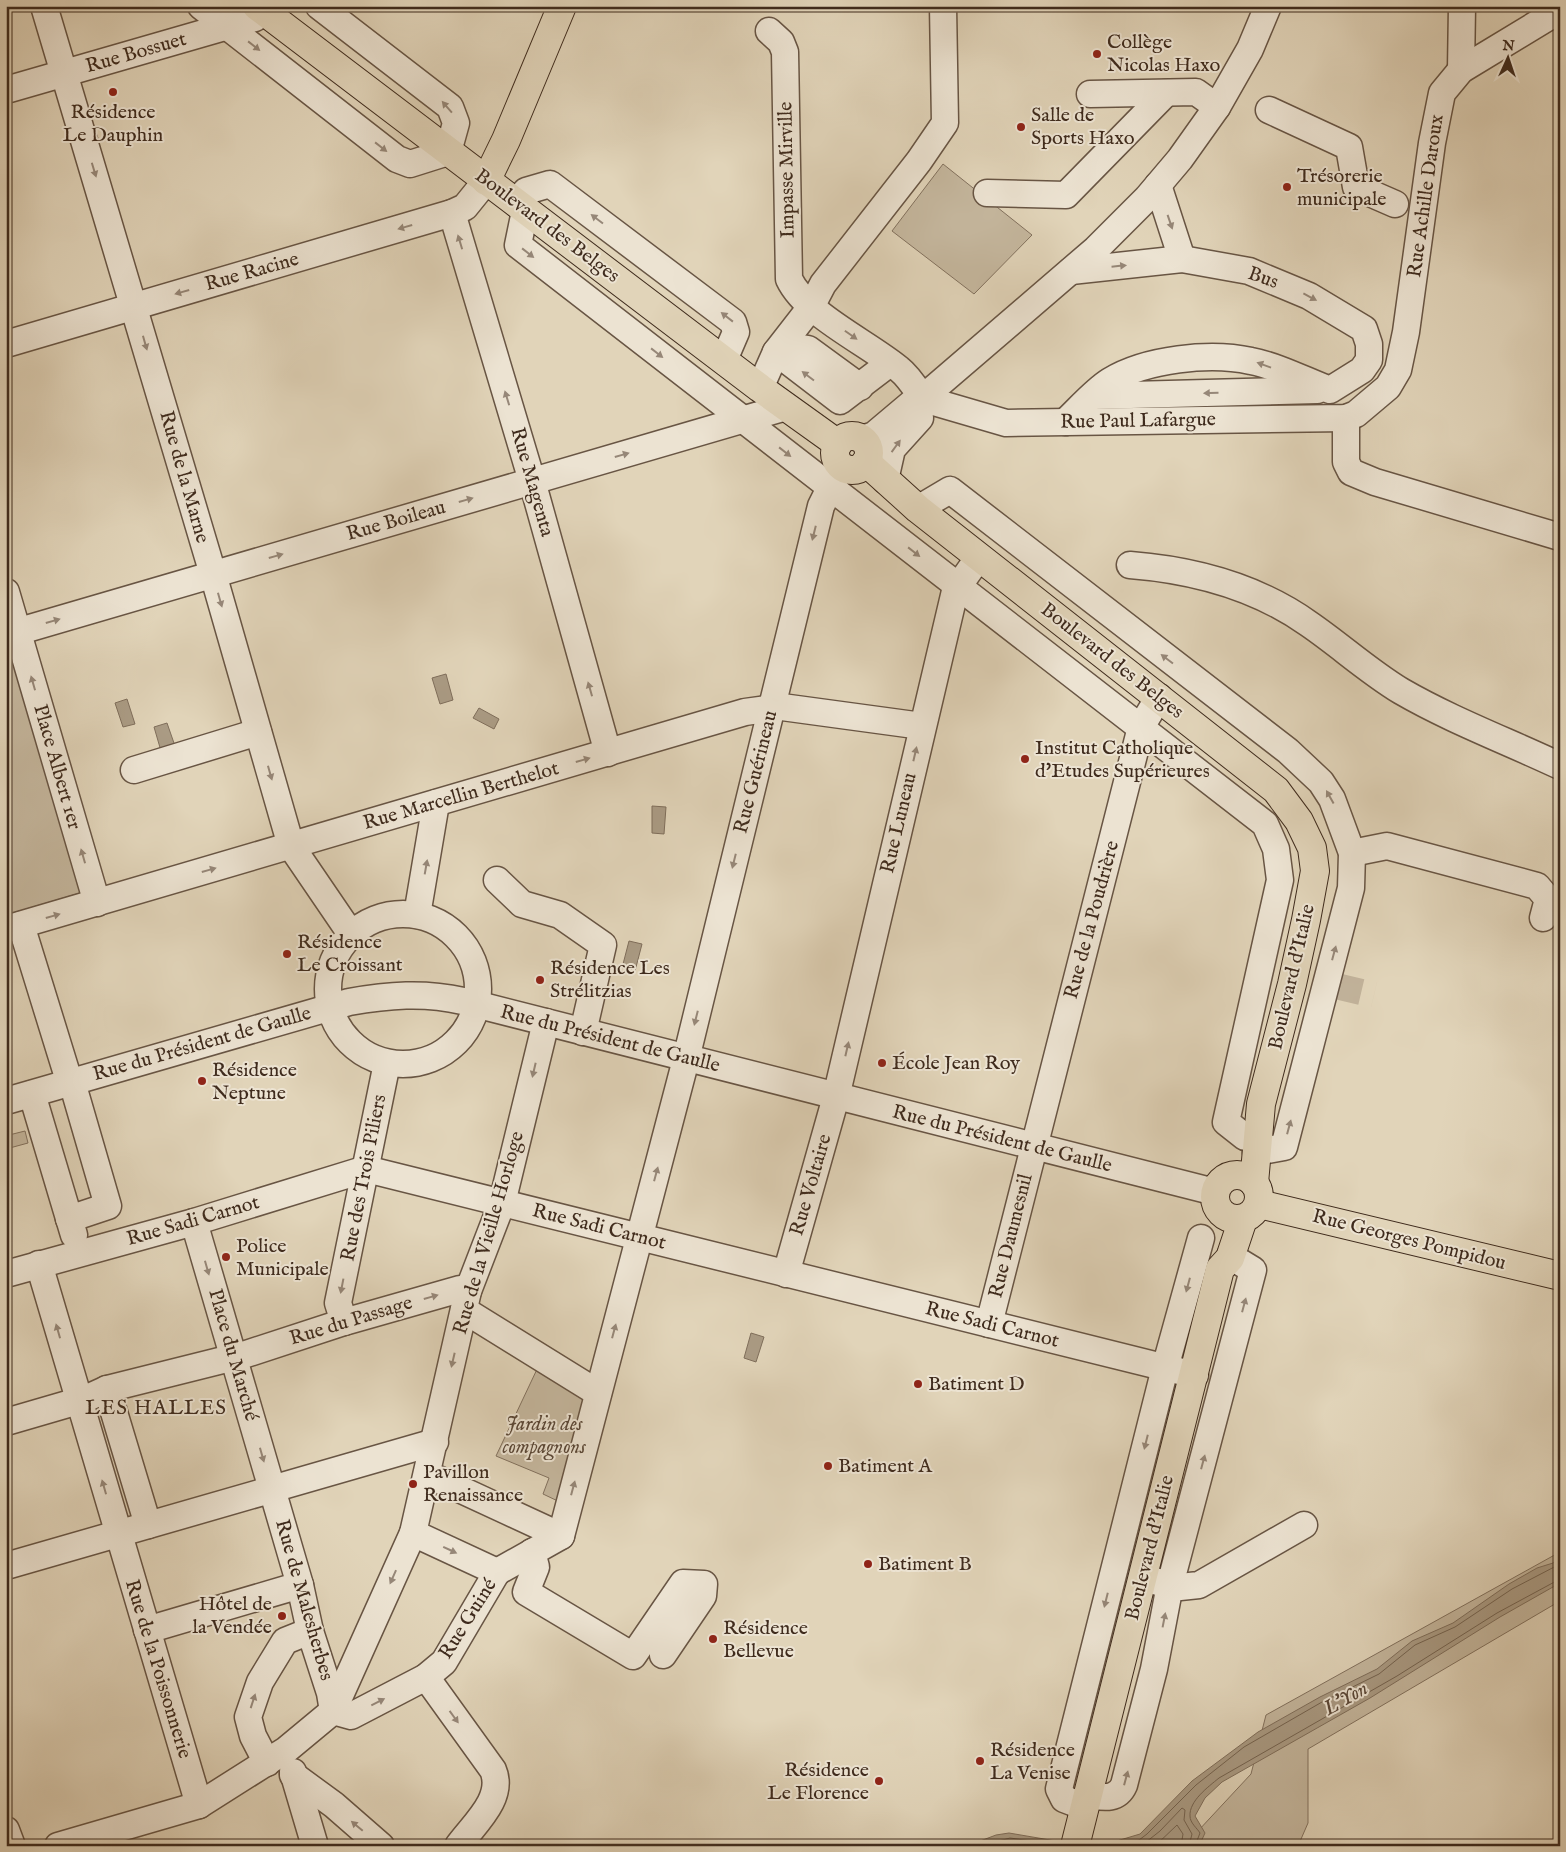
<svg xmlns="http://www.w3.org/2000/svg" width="1566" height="1852" viewBox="0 0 1566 1852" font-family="'IM FELL English',serif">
  <rect width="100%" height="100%" fill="#e1d4b9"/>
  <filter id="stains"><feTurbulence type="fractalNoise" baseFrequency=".004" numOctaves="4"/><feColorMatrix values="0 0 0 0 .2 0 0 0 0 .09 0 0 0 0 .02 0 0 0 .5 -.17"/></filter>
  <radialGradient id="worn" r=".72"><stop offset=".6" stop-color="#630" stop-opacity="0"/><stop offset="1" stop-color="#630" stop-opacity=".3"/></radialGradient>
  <g fill="#c5b79e" stroke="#82715e">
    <path d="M943,164L1032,235L974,294L892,231Z"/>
    <path d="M9,648L83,892L6,915V649Z"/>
    <path d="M6,1128L9,1135L25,1131L28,1143L6,1149Z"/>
    <path d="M539,1365L590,1394L562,1503L543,1494L549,1478L496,1456Z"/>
    <path d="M1560,1552V1601L1308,1749V1823L1298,1846H1184L1251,1774L1266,1715Z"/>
  </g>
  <g fill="#aa9b84" stroke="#7f6e5b">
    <path d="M446,674L453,700L440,704L432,678Z"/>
    <path d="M127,699L135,724L123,727L115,703Z"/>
    <path d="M479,708L499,719L494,729L473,718Z"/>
    <path d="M167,723L175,746L161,751L154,727Z"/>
    <path d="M652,806L666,807L664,834L652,833Z"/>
    <path d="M629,941L642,944L635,971L622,968Z"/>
    <path d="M751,1333L764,1337L756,1362L744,1358Z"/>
    <path d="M1560,1556V1583L1500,1617L1370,1698L1222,1782L1205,1798L1195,1816L1205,1833L1199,1846H1100L1140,1834L1192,1781L1258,1732L1320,1697L1377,1669L1412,1641L1453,1623L1509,1584L1537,1568L1553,1563Z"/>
    <path d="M1009,1833L1085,1846H967L996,1835Z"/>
  </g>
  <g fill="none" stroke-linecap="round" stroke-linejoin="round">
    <g stroke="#746350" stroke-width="1">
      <path d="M980,1846L1010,1838L1060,1845"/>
      <path d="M1120,1846L1139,1840L1147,1834L1196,1785L1244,1747L1322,1702L1379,1674L1415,1645L1455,1627L1512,1589L1560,1564"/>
      <path d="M1141,1846L1160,1831L1182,1808L1185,1810L1184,1820L1192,1834L1189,1846"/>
      <path d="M1155,1846L1177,1825L1183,1834L1181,1846"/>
      <path d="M1195,1846L1200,1833C1197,1828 1190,1823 1190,1816C1189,1801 1208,1787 1219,1778L1397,1676L1497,1613L1560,1579"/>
    </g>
    <path stroke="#c1b29a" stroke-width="26" stroke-dasharray="26 13" stroke-linecap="butt" d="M1336,986L1374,995"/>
    <defs>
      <g id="minor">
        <path d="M44,6L213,574L291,846L351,934"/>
        <path d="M201,6L397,159L410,164L448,152L456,123L450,107L319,6"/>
        <path d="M769,31L781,42L785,52L789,279C806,315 868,343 899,369C908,376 915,387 921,396"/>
        <path d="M1461,70L1462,6"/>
        <path d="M6,90L228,26L255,18L263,10"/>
        <path d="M1090,94L1196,92L1217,107"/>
        <path d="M1269,110L1349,147L1356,187L1395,204"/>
        <path d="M1158,185L1182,259"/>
        <path d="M987,193L1066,195L1166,93"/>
        <path d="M517,204L526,191L550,184L733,322L736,332L724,360"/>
        <path d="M525,211L518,245L1265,824L1276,849L1280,880L1226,1122L1245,1137"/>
        <path d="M452,213L532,481L608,753"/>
        <path d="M6,344L452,213L465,207L486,181"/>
        <path d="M783,345L808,349L860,387"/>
        <path d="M776,352L840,401L890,363"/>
        <path d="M760,388L776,352L811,307L823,284L919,161L945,123L943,6"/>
        <path d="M925,396L1096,249L1147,198L1180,159L1217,107L1250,49L1268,6"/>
        <path d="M1093,396L1317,390"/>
        <path d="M934,402L1006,423L1346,418L1356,414L1388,387L1398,370L1406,332L1432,143L1442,93L1461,70L1560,10"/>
        <path d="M1346,418V462L1351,472L1375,482L1560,537"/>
        <path d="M1065,422C1079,409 1094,391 1110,381C1146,359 1210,352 1251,361C1277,366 1304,380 1330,390L1362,370L1369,360V344L1364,329L1309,296L1249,271L1182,259L1071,271"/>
        <path d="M862,439L874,435L912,403"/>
        <path d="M885,480L892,449L920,418"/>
        <path d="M918,509L950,490L1288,751L1321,782L1332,799L1352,853L1351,888L1284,1147L1256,1152"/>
        <path d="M1130,565C1194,570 1257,587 1309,624C1341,646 1368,671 1401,691C1451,720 1507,741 1560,766"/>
        <path d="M6,592L97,903"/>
        <path d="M6,635L786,407"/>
        <path d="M134,770L258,732"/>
        <path d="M1352,853L1387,846L1537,886L1548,899L1543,918"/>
        <path d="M497,880L522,904L560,915L603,945L583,1032"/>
        <circle cx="403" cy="989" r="75"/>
        <path d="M417,915L436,803"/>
        <path d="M21,925L67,1074L72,1082L108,1206L69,1219"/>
        <path d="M6,929L745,712L782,707L922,726"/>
        <path d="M32,1094L74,1235"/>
        <path d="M6,1101L349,1002C388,995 424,992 463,1001L1215,1192"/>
        <path d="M194,1222L300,1585L310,1631L330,1693L333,1711"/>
        <path d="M39,1264L199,1805"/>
        <path d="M6,1274L194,1222L366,1169L1195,1375"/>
        <path d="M786,1274L836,1097L955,591L979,557"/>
        <path d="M464,1310L598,1393"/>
        <path d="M344,1322L338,1303L387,1063"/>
        <path d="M989,1324L1141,727L1159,697"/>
        <path d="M234,1358L344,1322L460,1289L468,1291"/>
        <path d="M107,1389L148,1525"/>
        <path d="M6,1422L85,1399L107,1389L223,1360"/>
        <path d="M427,1474L561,1536L497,1572"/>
        <path d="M272,1489L435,1442"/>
        <path d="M561,1536L684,1067L821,506L841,466"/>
        <path d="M532,1552L536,1567L526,1592L633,1656L683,1583L704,1584L703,1596L663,1655"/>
        <path d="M6,1566L263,1492"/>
        <path d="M497,1572L413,1533L468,1291L502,1203L546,1022"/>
        <path d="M1154,1581L1180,1587L1199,1585L1304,1525"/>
        <path d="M147,1630L300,1585"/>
        <path d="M426,1677L493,1770C505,1798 474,1824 458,1846"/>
        <path d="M333,1711L351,1716L426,1677L444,1662L497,1572"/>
        <path d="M267,1763L253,1736L248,1717L260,1682L285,1641L310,1631"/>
        <path d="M293,1772L315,1846"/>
        <path d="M293,1775L334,1805L381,1846"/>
        <path d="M1088,1795C1102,1797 1117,1801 1124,1785L1154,1669L1170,1585L1253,1270L1230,1256"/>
        <path d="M1085,1807L1064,1799L1059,1789L1165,1368L1201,1238"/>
        <path d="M6,1830L12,1846"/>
        <path d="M58,1846L199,1805L286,1750L333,1711L413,1533"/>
      </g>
      <g id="major">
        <path d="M257,6L760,388L838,444"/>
        <path d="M486,181L506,140L562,6"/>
        <circle cx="852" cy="453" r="17"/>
        <path d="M866,462L918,509L1276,790L1299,821L1312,848L1315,871L1306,920L1292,984L1261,1104L1254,1183"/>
        <circle cx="1237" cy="1197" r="22"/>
        <path d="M1259,1204L1560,1276"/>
        <path d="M1075,1846L1220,1269L1230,1258L1243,1219"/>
      </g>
    </defs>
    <use href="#minor" stroke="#685544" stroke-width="29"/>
    <use href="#major" stroke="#3f2b1d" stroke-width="30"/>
    <use href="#minor" stroke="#ece3d2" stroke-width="26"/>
    <use href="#major" stroke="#e1d4b9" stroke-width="28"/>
  </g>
  <defs><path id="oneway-solid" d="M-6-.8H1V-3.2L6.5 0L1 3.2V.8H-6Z" transform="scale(1.25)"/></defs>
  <g fill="#968778">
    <use href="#oneway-solid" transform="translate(254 46) rotate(38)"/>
    <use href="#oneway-solid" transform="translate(447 107) rotate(-131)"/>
    <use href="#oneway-solid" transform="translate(381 147) rotate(38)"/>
    <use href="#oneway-solid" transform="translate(94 170) rotate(73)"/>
    <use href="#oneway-solid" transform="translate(597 219) rotate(-143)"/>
    <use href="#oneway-solid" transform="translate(1170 222) rotate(71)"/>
    <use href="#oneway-solid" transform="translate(405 227) rotate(164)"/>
    <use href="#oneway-solid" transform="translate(460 242) rotate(-107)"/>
    <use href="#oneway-solid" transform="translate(528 253) rotate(38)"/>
    <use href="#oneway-solid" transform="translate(1119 266) rotate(-6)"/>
    <use href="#oneway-solid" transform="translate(182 292) rotate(164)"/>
    <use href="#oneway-solid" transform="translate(1310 297) rotate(28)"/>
    <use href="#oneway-solid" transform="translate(727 317) rotate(-142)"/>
    <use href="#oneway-solid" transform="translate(851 335) rotate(35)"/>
    <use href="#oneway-solid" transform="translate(145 343) rotate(74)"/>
    <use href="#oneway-solid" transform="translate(657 353) rotate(38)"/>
    <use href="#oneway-solid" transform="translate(1264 365) rotate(-160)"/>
    <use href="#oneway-solid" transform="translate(808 376) rotate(-143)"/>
    <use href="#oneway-solid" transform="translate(1211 393) rotate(178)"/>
    <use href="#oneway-solid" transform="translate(507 398) rotate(-107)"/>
    <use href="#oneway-solid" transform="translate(896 446) rotate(-54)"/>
    <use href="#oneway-solid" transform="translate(785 452) rotate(38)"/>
    <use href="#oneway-solid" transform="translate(622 455) rotate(-16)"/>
    <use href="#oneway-solid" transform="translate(466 500) rotate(-16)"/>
    <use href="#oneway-solid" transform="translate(814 533) rotate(104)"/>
    <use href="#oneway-solid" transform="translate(914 552) rotate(38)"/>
    <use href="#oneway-solid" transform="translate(276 556) rotate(-16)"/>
    <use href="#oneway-solid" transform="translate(220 600) rotate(74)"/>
    <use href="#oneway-solid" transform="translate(53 621) rotate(-16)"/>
    <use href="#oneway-solid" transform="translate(1167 659) rotate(-143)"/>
    <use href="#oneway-solid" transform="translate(33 683) rotate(-106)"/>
    <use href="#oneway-solid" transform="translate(590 689) rotate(-106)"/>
    <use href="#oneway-solid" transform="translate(915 754) rotate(-77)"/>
    <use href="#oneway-solid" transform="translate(583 760) rotate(-16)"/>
    <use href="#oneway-solid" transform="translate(270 773) rotate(74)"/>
    <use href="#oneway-solid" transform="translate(1330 797) rotate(-119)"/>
    <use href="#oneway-solid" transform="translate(83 856) rotate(-106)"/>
    <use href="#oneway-solid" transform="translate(734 861) rotate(104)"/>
    <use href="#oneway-solid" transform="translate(426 867) rotate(-80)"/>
    <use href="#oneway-solid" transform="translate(209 870) rotate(-16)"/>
    <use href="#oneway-solid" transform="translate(53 916) rotate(-16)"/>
    <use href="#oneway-solid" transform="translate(1334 953) rotate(-75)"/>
    <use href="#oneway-solid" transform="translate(696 1018) rotate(104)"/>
    <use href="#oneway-solid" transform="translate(847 1049) rotate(-77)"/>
    <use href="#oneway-solid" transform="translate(534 1070) rotate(103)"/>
    <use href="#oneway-solid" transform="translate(1289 1127) rotate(-75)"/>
    <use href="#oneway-solid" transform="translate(656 1174) rotate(-75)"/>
    <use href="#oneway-solid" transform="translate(207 1268) rotate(74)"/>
    <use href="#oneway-solid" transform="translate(1188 1285) rotate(105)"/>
    <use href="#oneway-solid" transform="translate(342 1286) rotate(101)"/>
    <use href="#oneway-solid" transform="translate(431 1297) rotate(-16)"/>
    <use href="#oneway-solid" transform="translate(1244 1305) rotate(-75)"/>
    <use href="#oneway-solid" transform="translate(58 1331) rotate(-106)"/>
    <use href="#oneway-solid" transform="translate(614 1331) rotate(-75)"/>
    <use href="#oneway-solid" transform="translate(453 1360) rotate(103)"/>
    <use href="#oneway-solid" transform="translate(1146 1442) rotate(104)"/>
    <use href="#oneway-solid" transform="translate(262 1455) rotate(74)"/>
    <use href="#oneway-solid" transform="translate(1203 1462) rotate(-75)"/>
    <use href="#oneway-solid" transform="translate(104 1487) rotate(-106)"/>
    <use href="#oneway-solid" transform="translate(573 1488) rotate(-75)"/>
    <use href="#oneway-solid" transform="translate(450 1550) rotate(25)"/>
    <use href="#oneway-solid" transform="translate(393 1577) rotate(114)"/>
    <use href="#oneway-solid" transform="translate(1106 1600) rotate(104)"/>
    <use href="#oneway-solid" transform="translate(1164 1620) rotate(-79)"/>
    <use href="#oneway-solid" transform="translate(253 1701) rotate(-72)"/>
    <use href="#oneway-solid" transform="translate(378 1702) rotate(-27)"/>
    <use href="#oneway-solid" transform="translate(454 1717) rotate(54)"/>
    <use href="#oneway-solid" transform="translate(1126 1778) rotate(-75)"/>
    <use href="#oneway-solid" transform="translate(357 1826) rotate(-140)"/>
  </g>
  <g fill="#8f2418" stroke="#ece3d2" stroke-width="2">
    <circle cx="1097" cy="54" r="5"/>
    <circle cx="113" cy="92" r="5"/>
    <circle cx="1021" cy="127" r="5"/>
    <circle cx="1287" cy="187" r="5"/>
    <circle cx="1025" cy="759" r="5"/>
    <circle cx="287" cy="954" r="5"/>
    <circle cx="540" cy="980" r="5"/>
    <circle cx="882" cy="1063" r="5"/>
    <circle cx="202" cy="1081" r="5"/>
    <circle cx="226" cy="1257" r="5"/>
    <circle cx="918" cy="1384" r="5"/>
    <circle cx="828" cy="1466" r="5"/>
    <circle cx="413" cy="1484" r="5"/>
    <circle cx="868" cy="1564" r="5"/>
    <circle cx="282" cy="1616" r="5"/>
    <circle cx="713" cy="1639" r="5"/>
    <circle cx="980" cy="1761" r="5"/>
    <circle cx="879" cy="1781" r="5"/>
  </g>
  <g text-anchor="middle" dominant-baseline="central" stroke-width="4" stroke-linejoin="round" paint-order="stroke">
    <g font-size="20" fill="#3f2b1d" stroke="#ece3d2" text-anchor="start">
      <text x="1107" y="42">Collège<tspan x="1107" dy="23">Nicolas Haxo</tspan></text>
      <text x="113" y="112" text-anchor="middle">Résidence<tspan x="113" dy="23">Le Dauphin</tspan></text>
      <text x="1031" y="115">Salle de<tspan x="1031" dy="23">Sports Haxo</tspan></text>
      <text x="1297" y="176">Trésorerie<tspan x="1297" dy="23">municipale</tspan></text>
      <text x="1035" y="748">Institut Catholique<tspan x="1035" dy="23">d'Etudes Supérieures</tspan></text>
      <text x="297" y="942">Résidence<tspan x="297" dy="23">Le Croissant</tspan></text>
      <text x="550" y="968">Résidence Les<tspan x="550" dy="23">Strélitzias</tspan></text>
      <text x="892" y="1063">École Jean Roy</text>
      <text x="212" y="1070">Résidence<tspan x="212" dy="23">Neptune</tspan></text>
      <text x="236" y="1246">Police<tspan x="236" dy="23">Municipale</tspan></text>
      <text x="928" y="1384">Batiment D</text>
      <text x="838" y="1466">Batiment A</text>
      <text x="423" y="1472">Pavillon<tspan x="423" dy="23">Renaissance</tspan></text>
      <text x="878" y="1564">Batiment B</text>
      <text x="272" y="1604" text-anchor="end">Hôtel de<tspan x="272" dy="23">la Vendée</tspan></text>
      <text x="723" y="1628">Résidence<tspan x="723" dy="23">Bellevue</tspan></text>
      <text x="990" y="1750">Résidence<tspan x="990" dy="23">La Venise</tspan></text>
      <text x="869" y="1770" text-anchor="end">Résidence<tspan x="869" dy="23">Le Florence</tspan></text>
    </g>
    <g font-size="20" fill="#3f2b1d" stroke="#ece3d2">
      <text transform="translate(136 53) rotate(-16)">Rue Bossuet</text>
      <text transform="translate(787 170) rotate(-91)">Impasse Mirville</text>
      <text transform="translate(1426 196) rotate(-82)">Rue Achille Daroux</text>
      <text transform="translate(547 226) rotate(37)">Boulevard des Belges</text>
      <text transform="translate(252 272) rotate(-16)">Rue Racine</text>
      <text transform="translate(1263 278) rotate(20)">Bus</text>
      <text transform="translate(1138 421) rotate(-1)">Rue Paul Lafargue</text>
      <text transform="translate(184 477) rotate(74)">Rue de la Marne</text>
      <text transform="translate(532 482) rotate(74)">Rue Magenta</text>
      <text transform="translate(396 521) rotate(-16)">Rue Boileau</text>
      <text transform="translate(1112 661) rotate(38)">Boulevard des Belges</text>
      <text transform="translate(57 767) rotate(74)">Place Albert 1er</text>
      <text transform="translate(756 772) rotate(-76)">Rue Guérineau</text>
      <text transform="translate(461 796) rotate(-16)">Rue Marcellin Berthelot</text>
      <text transform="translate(899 823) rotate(-77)">Rue Luneau</text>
      <text transform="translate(1092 920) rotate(-75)">Rue de la Poudrière</text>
      <text transform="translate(1292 977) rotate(-77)">Boulevard d'Italie</text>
      <text transform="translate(610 1039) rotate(14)">Rue du Président de Gaulle</text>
      <text transform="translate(202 1044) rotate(-16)">Rue du Président de Gaulle</text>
      <text transform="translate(1002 1139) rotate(14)">Rue du Président de Gaulle</text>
      <text transform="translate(364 1178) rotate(-79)">Rue des Trois Piliers</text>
      <text transform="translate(811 1185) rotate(-74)">Rue Voltaire</text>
      <text transform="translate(193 1221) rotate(-16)">Rue Sadi Carnot</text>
      <text transform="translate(599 1227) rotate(14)">Rue Sadi Carnot</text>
      <text transform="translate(489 1233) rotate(-74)">Rue de la Vieille Horloge</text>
      <text transform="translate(1011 1236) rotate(-76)">Rue Daumesnil</text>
      <text transform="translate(1409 1240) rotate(14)">Rue Georges Pompidou</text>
      <text transform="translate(351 1321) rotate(-17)">Rue du Passage</text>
      <text transform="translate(992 1325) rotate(14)">Rue Sadi Carnot</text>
      <text transform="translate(233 1355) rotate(74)">Place du Marché</text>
      <text transform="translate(1150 1548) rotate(-76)">Boulevard d'Italie</text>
      <text transform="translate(304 1600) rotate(74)">Rue de Malesherbes</text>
      <text transform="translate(468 1619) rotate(-58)">Rue Guiné</text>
      <text transform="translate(158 1669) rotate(73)">Rue de la Poissonnerie</text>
    </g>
    <g font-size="20" font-style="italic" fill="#5a4737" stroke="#ece3d2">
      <text x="544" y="1424">Jardin des<tspan x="544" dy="23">compagnons</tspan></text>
    </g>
    <g font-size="21" letter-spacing="1" fill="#3f2b1d" stroke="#ece3d2">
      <text x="156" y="1408">LES HALLES</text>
    </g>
    <g font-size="21" font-style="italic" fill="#5a4737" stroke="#ece3d2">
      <text transform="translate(1346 1699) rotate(-30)">L'Yon</text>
    </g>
  </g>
  <rect width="1566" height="1852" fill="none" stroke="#e1d4b9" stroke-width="25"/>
  <rect x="8" y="8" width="1551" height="1837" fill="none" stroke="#3f2b1d" stroke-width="2.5"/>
  <rect x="12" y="12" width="1541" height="1827" fill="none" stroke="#3f2b1d"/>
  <g transform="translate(1508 58) rotate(3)" stroke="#ece3d2" stroke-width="4" paint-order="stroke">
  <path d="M0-4L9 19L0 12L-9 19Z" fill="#3f2b1d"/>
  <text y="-8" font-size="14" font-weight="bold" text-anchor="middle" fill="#3f2b1d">N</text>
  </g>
  <rect width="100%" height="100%" filter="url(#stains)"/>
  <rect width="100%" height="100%" fill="url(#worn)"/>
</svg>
